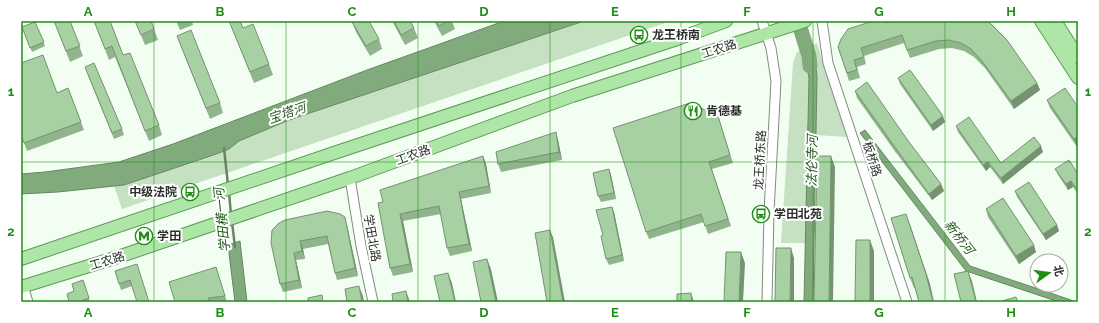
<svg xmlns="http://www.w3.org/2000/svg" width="1099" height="323" viewBox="0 0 1099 323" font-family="Raleway,'Noto Sans SC',sans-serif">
  <rect width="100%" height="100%" fill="#f3fef2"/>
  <g fill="#c5e1c2">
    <path d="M584,21H671L122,209L114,186L124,185L214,156L229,149L239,141L289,120Z"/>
    <path d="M817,43L847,137L816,135L817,76L813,45Z"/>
    <path d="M804,48L809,78L806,243H781L793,63L797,52Z"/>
  </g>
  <g fill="#82ab7d" stroke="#688664">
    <path d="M504,21H584L289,120L239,141L229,149L214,155L124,185L58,192L21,194V174L45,172L119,162L173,144L367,70Z"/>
    <path d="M813,45L817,76L813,302H804L809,78L804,48Z"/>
    <path d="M865,130L970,266L1071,300L1074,302H1059L966,271L860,133Z"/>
    <path d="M240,241L247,302H235L228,245Z"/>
  </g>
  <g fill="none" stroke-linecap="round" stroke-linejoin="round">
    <g stroke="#688664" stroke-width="2.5">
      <path d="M224,148L228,185"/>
      <path d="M229,192L231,215"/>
      <path d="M232,222L235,247"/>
    </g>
    <path stroke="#82ab7d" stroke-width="15" d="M798,21L809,56L810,66"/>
    <defs>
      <g id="minor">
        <path d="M762,21L771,48L776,81L769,212L767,302"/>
        <path d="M822,21L828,63L907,302"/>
        <path d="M350,178L361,246L373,302"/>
        <path d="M23,286L28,302"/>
      </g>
      <g id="major">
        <path d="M1041,21L1078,78"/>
        <path d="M1055,21L1078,57"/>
        <path d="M21,259L340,151L680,38L726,21"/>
        <path d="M21,287L121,256L350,178L572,96L805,21"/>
      </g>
    </defs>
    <use href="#minor" stroke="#7d8d7b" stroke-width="11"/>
    <use href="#major" stroke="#5c9c55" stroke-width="14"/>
    <use href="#minor" stroke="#fff" stroke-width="9"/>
    <use href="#major" stroke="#ade6a7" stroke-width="12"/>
  </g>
  <g fill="#90b48b">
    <path d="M54,21H70L83,56L70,62Z"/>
    <path d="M94,21H110L123,55L159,125L162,135L149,141L115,57L109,60Z"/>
    <path d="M135,21H151L158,40L145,45Z"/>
    <path d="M176,21H192L193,25L180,30Z"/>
    <path d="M229,21L269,64L273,75L254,83Z"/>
    <path d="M392,21H410L414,28L418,38L405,45Z"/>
    <path d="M434,21H452L455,29L442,36Z"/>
    <path d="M987,21L1037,83L1040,90L1014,109L985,68L974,57L964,51L952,48L939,49L910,58L904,43L864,56L866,64L857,67L860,78L849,81L838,47L886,23Z"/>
    <path d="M35,22L45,46L32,52L22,27Z"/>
    <path d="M352,22L379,39L382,49L370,56L356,32Z"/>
    <path d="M177,36L220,103L223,113L210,119Z"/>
    <path d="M87,73L122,129L124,135L114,139Z"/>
    <path d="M898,78L945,122L933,131L900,84Z"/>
    <path d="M68,88L84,130L27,151L21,135L57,93Z"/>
    <path d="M1065,88L1077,147L1050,108L1047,100Z"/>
    <path d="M855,91L909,142L941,184L944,191L932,200L894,150L857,98Z"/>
    <path d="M718,116L733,163L712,169L731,226L708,234L704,222L649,239L646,232Z"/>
    <path d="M956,126L1001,163L1043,152L1003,184L990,167L986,171L958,132Z"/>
    <path d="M558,140L562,160L501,172L498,164Z"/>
    <path d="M483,156L486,164L491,193L461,199L472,251L450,256L447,248L441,214L403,221L413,272L393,276L390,268L383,202Z"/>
    <path d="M609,169L611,175L616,199L601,202L598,196Z"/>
    <path d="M1055,169L1078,174V194L1073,187L1068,190L1058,175Z"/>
    <path d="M1015,191L1057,225L1059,231L1046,240L1017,197Z"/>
    <path d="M986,209L1036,252L1019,264L988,217Z"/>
    <path d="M614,212L624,261L609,265L606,259L603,235Z"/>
    <path d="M910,224L930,284L914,288L910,278Z"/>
    <path d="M347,225L358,276L337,280L335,273L328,244L303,249L305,259L296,260L302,288L283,292L280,284L271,243Z"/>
    <path d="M137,264L132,286L121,290L119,284Z"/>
    <path d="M216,267L227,302H175Z"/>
    <path d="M83,280L90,302H69L74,291Z"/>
  </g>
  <g fill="#759271">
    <path d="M1037,83L1040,90L1014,109L1011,101Z"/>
    <path d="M943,116L945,122L933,131L931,125Z"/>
    <path d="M556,132L558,140L562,160L559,152Z"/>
    <path d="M1078,136V146L1077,147L1074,139Z"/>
    <path d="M1041,146L1043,152L1003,184L1001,178Z"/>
    <path d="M483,156L486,164L491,193L489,186Z"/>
    <path d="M831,156L835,167L833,302H829Z"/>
    <path d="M988,162L990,167L986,171L983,165Z"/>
    <path d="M609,169L611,175L616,199L614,193Z"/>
    <path d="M1071,181L1073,187L1068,190L1066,184Z"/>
    <path d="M941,184L944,191L932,200L929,194Z"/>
    <path d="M459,192L461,199L472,251L469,244Z"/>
    <path d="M612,207L614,212L624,261L622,255Z"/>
    <path d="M400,214L403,221L413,272L410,264Z"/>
    <path d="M906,214L930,284L934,302H933Z"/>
    <path d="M345,217L347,225L358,276L355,268Z"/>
    <path d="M1057,225L1059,231L1046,240L1043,234Z"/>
    <path d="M550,230L553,237L565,302H563Z"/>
    <path d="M870,240L874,251V302H870Z"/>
    <path d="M300,241L303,249L305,259L302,251Z"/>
    <path d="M1034,245L1036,252L1019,264L1016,256Z"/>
    <path d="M791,248L794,258V302H790Z"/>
    <path d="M741,252L745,263L743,302H739Z"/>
    <path d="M294,253L296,260L302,288L299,280Z"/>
    <path d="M487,259L491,269L498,302H496Z"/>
    <path d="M968,271L972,281L977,302H976Z"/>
    <path d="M448,273L452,283L456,302H455Z"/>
    <path d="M359,286L363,296L364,302H362Z"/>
    <path d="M406,291L410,302H408Z"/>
    <path d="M691,293L694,302H692Z"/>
  </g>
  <g fill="#a7d1a2" stroke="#759271">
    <path d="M54,21H70L80,46L66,51Z"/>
    <path d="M94,21H110L123,55L130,53L159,125L145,131L112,46L105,49Z"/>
    <path d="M135,21H151L154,29L141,35Z"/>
    <path d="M229,21H240L243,28L253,24L269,64L250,72Z"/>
    <path d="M354,21H369L379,39L366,46L352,22Z"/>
    <path d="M394,21H410L414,28L401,35Z"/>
    <path d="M436,21H447L439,26Z"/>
    <path d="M873,21H885L886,23L892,21H987L991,24L1007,40L1037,83L1011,101L982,61L971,49L961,43L949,40L936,41L907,50L902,35L861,48L864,57L854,60L857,70L847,73L838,47L841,39L848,29Z"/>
    <path d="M35,22L44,42L30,48L22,27Z"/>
    <path d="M191,30L220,103L206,108L177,36Z"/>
    <path d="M43,55L57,93L68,88L81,122L24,143L21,135V63Z"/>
    <path d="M94,63L122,129L112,133L85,67Z"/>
    <path d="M910,70L943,116L931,125L898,78Z"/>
    <path d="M867,82L909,142L941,184L929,194L892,143L855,91Z"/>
    <path d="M1065,88L1078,107V136L1074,139L1047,100Z"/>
    <path d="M690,103L718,116L730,155L709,162L728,219L705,226L701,214L646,232L613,128Z"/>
    <path d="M969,117L1001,163L1034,137L1041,146L1001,178L988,162L983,165L956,126Z"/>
    <path d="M556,132L559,152L498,164L496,152Z"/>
    <path d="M483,156L489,186L459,192L469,244L447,248L439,206L400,214L410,264L390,268L378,203L383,202L380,190Z"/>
    <path d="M817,156H831L829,302H814Z"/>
    <path d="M1069,160L1078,174V191L1071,181L1066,184L1055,169Z"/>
    <path d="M609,169L614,193L598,196L593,173Z"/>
    <path d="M1029,182L1057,225L1043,234L1015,191Z"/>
    <path d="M1003,198L1034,245L1016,256L986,209Z"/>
    <path d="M612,207L622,255L606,259L601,236L603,235L596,210Z"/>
    <path d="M327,211L340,214L345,217L355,268L335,273L327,236L300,241L302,251L294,253L299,280L280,284L271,243L272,230L279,223L285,220Z"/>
    <path d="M906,214L926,274L933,302H919L912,277L910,278L891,218Z"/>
    <path d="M550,230L563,302H547L535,233Z"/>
    <path d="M856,240H870V302H855Z"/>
    <path d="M776,248H791L790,302H775Z"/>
    <path d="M726,252H741L739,302H724Z"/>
    <path d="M487,259L496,302H481L473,262Z"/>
    <path d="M137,264L149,302H137L130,280L119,284L115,271Z"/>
    <path d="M216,267L225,296L208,298L209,302H175L169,282Z"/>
    <path d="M968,271L976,302H961L954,274Z"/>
    <path d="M448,273L455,302H440L434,276Z"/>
    <path d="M83,280L89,298L81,301L82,302H69L67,294L74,291L72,284Z"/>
    <path d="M359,286L362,302H347L345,289Z"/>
    <path d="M406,291L408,302H393L392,294Z"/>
    <path d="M691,293L692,302H677V294Z"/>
    <path d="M322,295L323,302H308V298Z"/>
    <path d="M1016,297L1018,302H1003L1002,301Z"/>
  </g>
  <path fill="none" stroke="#1e8e14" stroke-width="1" stroke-opacity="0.55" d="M154,21V302M286,21V302M418,21V302M550,21V302M681,21V302M813,21V302M945,21V302M21,162H1078"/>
  <defs>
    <symbol id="bus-ring" viewBox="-11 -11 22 22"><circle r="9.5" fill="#fff" stroke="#1e8e14" stroke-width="1.5"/><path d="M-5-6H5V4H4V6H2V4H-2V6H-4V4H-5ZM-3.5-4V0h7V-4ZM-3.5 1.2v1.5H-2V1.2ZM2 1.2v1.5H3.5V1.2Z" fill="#1e8e14"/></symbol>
    <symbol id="restaurant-ring" viewBox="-11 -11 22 22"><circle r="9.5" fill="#fff" stroke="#1e8e14" stroke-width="1.5"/><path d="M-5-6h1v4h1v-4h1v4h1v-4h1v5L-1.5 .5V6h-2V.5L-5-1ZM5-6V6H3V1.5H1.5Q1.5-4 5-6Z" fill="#1e8e14"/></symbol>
    <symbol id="metro-ring" viewBox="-11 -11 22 22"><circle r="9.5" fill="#fff" stroke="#1e8e14" stroke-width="1.5"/><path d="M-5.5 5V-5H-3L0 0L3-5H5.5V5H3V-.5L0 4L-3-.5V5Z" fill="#1e8e14"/></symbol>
  </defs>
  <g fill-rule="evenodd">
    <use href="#bus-ring" x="629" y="25" width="20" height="20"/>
    <use href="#restaurant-ring" x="683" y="101" width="20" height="20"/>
    <use href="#bus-ring" x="180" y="182" width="20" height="20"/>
    <use href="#bus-ring" x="751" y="204" width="20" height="20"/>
    <use href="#metro-ring" x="134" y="226" width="20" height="20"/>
  </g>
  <g text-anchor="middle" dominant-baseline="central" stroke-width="4" stroke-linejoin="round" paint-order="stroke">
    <g font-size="12" font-weight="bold" fill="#2a3129" stroke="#fff" text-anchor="start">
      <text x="652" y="35">龙王桥南</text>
      <text x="706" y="111">肯德基</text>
      <text x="177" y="192" text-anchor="end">中级法院</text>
      <text x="774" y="214">学田北苑</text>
      <text x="157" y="236">学田</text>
    </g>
    <g font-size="12" fill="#2a3129" stroke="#fff">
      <text transform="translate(719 49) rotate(-18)">工农路</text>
      <text transform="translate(413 155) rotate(-20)">工农路</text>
      <text transform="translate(872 159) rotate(72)">板桥路</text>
      <text transform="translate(760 160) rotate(-87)">龙王桥东路</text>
      <text transform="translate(372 238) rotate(80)">学田北路</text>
      <text transform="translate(107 261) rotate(-17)">工农路</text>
    </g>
    <g font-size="13" font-style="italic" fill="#21581c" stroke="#fff">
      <text transform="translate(287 113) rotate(-19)">宝塔河</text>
      <text transform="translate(812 161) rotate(-89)">法伦寺河</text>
      <text transform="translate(222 220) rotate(-96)">学田横一河</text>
      <text transform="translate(959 237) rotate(52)">新桥河</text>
    </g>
  </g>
  <rect width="1099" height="323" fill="none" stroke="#ffffff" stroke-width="44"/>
  <g transform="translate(1049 273) rotate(76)"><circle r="19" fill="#ffffff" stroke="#aaada9"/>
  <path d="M0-3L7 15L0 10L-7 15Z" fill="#1e8e14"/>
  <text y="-6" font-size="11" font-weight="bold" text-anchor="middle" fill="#2a3129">北</text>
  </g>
  <rect x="22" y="22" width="1055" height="279" fill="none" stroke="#1e8e14" stroke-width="1.5"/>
  <g font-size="13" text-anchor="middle" font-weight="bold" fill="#1e8e14">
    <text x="88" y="16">A</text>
    <text x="220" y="16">B</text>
    <text x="352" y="16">C</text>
    <text x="484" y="16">D</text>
    <text x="615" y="16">E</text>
    <text x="747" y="16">F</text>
    <text x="879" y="16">G</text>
    <text x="1011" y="16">H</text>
    <text x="11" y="96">1</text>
    <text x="1088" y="96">1</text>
    <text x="11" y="236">2</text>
    <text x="1088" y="236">2</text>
    <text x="88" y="317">A</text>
    <text x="220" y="317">B</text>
    <text x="352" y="317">C</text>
    <text x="484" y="317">D</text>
    <text x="615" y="317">E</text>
    <text x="747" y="317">F</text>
    <text x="879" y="317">G</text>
    <text x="1011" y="317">H</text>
  </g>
</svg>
